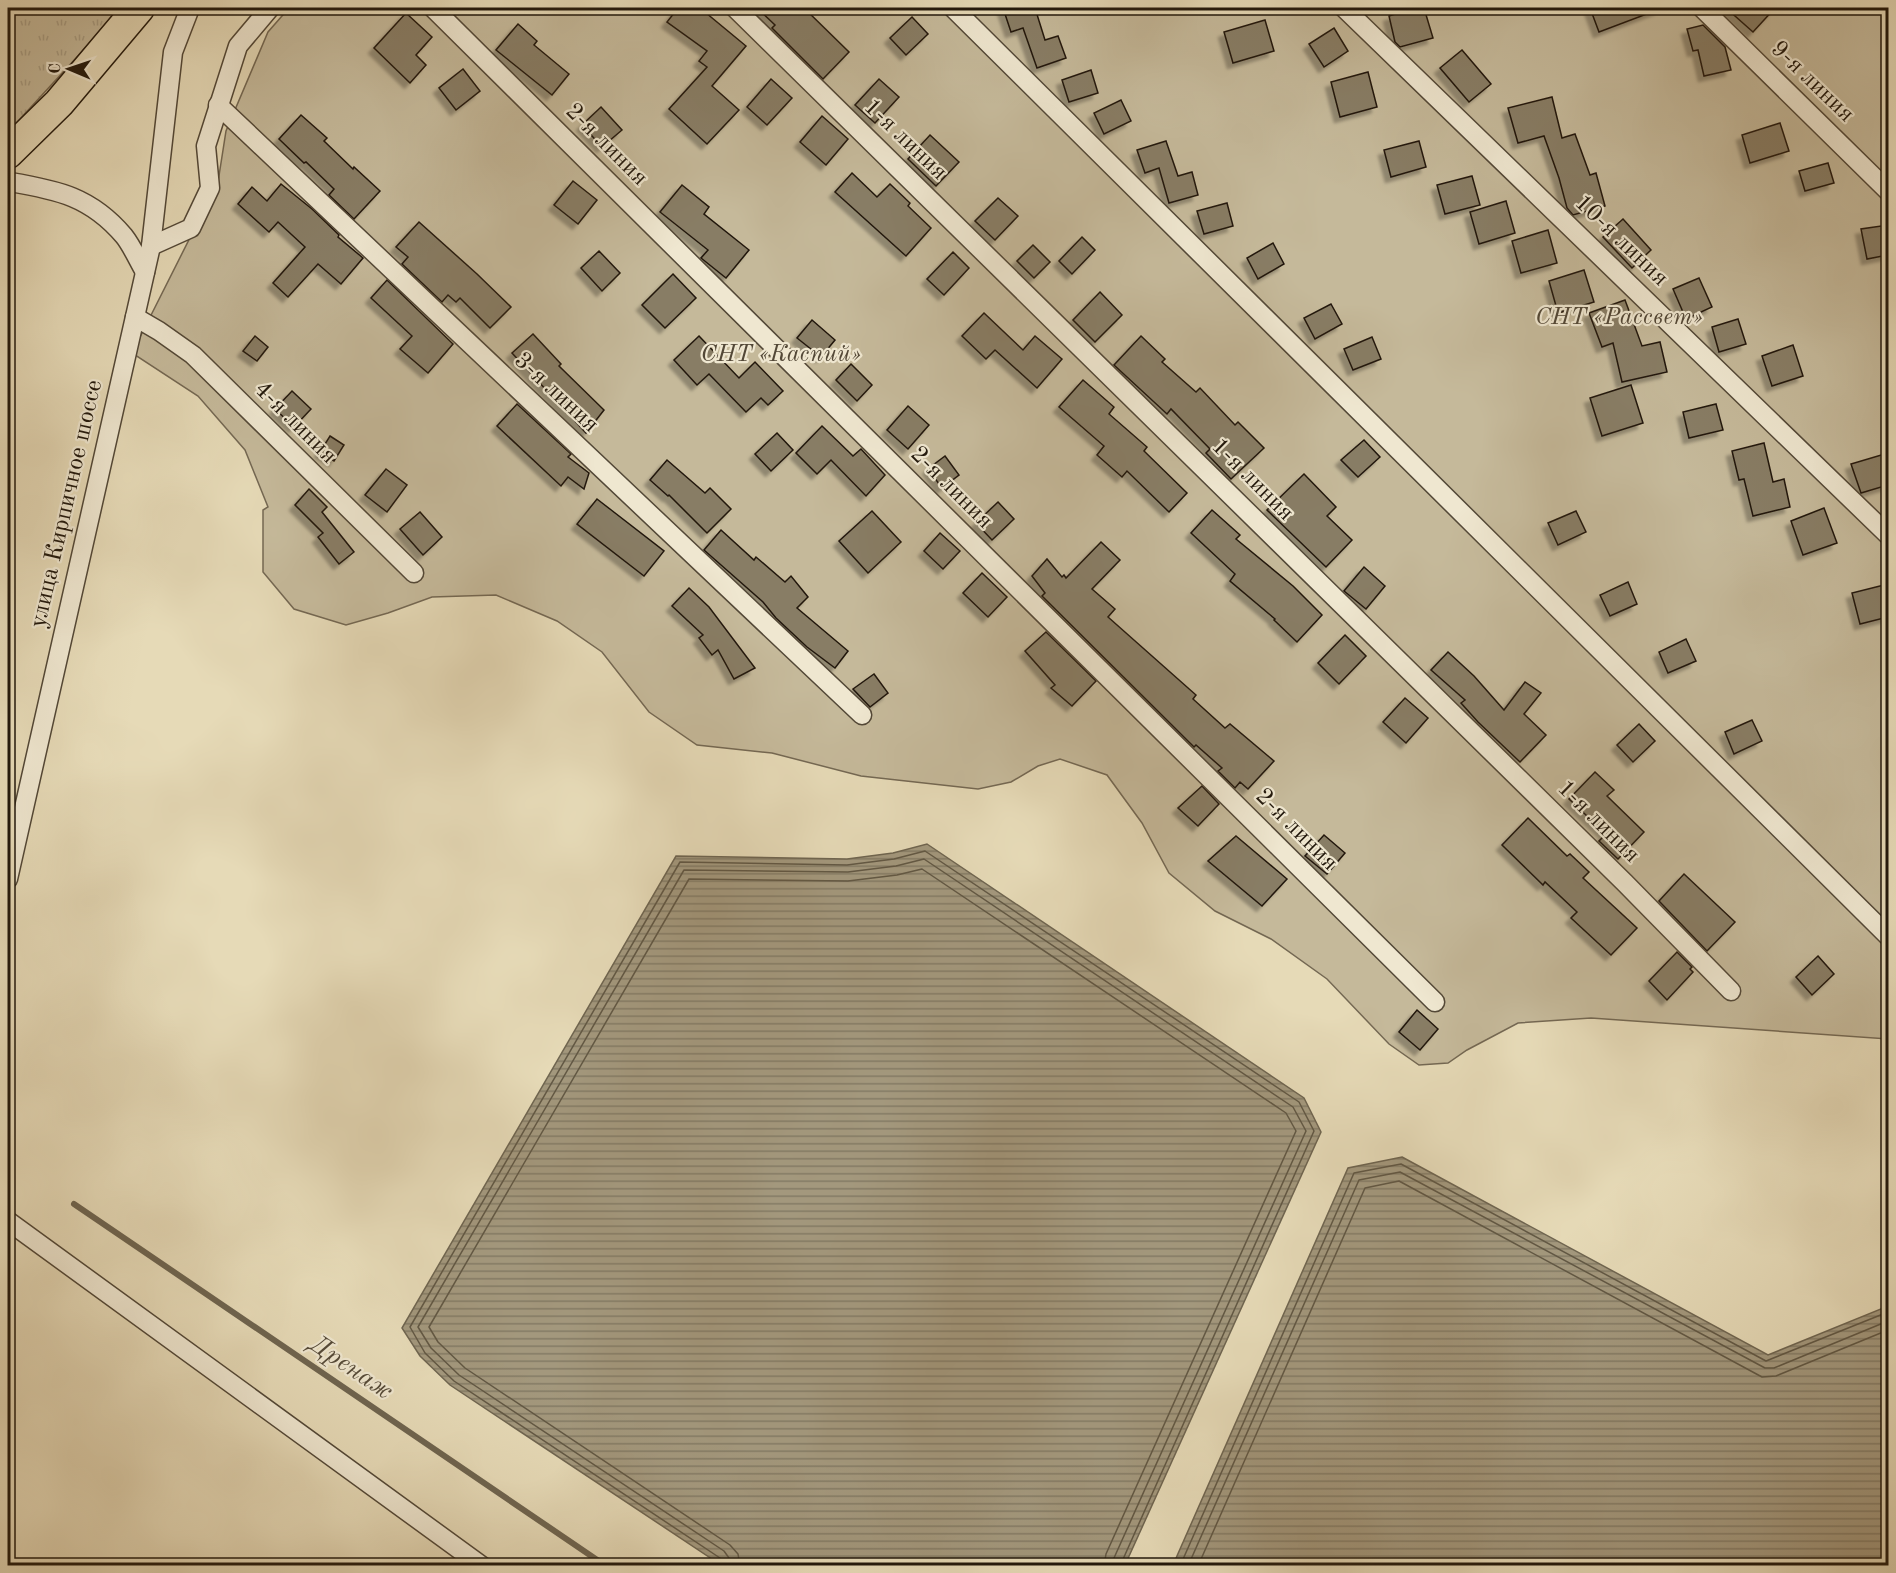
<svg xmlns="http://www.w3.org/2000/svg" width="1896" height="1573" viewBox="0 0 1896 1573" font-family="'Old Standard TT',serif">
  <defs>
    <pattern id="park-tufts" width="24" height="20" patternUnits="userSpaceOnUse" patternTransform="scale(1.5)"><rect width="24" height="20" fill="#c5b99a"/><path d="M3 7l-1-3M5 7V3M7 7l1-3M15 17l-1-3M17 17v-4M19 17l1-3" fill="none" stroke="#a99e84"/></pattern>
    <pattern id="water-rules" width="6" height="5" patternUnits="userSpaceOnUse" patternTransform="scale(1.5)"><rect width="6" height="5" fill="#a3987d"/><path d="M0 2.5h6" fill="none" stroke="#847b65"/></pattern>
    <filter id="shadow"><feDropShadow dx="-5.5" dy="5.5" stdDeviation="1.5" flood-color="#0004"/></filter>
  </defs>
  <rect width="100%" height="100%" fill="#e6dab7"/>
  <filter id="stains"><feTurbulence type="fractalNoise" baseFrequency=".00333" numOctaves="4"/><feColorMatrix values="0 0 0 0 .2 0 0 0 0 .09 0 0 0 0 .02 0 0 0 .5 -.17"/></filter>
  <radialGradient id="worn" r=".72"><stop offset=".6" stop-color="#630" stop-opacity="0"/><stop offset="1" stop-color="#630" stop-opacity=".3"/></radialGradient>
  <path fill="url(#park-tufts)" stroke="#746853" stroke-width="1.5" d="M20,8H122L8,132V21Z"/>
  <path fill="#c5b99a" stroke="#746853" stroke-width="1.5" d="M289,8H1888V1039L1591,1018L1518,1023L1467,1050L1448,1063L1419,1065L1389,1044L1327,979L1271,939L1215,911L1169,873L1142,823L1107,775L1060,759L1038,766L1011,782L978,789L861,776L772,753L697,745L649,712L602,652L557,621L496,595L432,597L388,613L346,625L294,609L263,572V510L268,507L245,450L198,396L132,353L218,182L226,131L268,32Z"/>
  <g fill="url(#water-rules)" stroke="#6f6550" stroke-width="1.5">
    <path d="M927,844L1304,1098L1321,1132L1125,1565H721L450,1385L420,1356L402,1328L676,856L847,859L893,853Z"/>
    <path d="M1402,1157L1768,1355L1888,1306V1565H1173L1348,1168Z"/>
  </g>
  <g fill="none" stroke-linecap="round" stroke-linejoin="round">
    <g stroke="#625844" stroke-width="1.5">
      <path d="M723,1566L720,1558L454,1381L425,1353L410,1327L680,862L847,865L894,859L925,851L1299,1102L1314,1131L1120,1566"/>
      <path d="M731,1566L729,1558L724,1551L459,1375L431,1348L418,1327L684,870L848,872L896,866L924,859L1293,1107L1306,1131L1114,1558L1113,1566"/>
      <path d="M740,1566L738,1554L730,1545L465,1368L438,1342L429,1327L689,879L848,881L897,875L922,869L1286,1113L1296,1131L1106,1554L1104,1566"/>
      <path d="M1180,1566L1354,1173L1401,1164L1766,1361L1888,1312"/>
      <path d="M1188,1566L1359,1180L1400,1172L1765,1368H1774L1888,1321"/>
      <path d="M1198,1566L1365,1188L1399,1181L1762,1377L1776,1376L1888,1330"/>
    </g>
    <path stroke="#6f6550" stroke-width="6" d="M74,1204L606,1566"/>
  </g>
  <g fill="#887d65" stroke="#22180c" stroke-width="1.5" filter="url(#shadow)">
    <path d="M678,8H700L746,46L712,86L739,110L707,144L669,109L707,67L699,61L707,51L667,22Z"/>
    <path d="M757,8H804L849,52L823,79L772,28L775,25Z"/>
    <path d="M1003,8H1035L1045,40L1058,36L1066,58L1037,68L1023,28L1011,32Z"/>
    <path d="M1414,8H1424L1433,38L1400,47L1395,42L1389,16Z"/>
    <path d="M1590,8H1660V9L1599,32Z"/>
    <path d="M1726,8H1775L1753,32Z"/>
    <path d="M406,13L432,37L416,55L426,65L410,83L374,48Z"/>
    <path d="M912,17L928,34L906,55L890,38Z"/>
    <path d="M1265,20L1274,51L1233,63L1224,32Z"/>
    <path d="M518,24L537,41L534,45L569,74L552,95L496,50Z"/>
    <path d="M1703,25L1725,47L1731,70L1704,76L1698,50L1693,51L1687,29Z"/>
    <path d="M1334,28L1348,51L1324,67L1309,44Z"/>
    <path d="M1462,50L1491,84L1469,102L1440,68Z"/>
    <path d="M463,69L480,91L456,110L439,88Z"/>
    <path d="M1091,70L1098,93L1069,102L1062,80Z"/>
    <path d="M1368,72L1377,107L1340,117L1331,82Z"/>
    <path d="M771,79L792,98L767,125L747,107Z"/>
    <path d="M879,79L899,97L875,123L855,105Z"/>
    <path d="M1552,97L1562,138L1575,134L1590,175L1596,173L1605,206L1573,215L1567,208L1559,178L1544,136L1518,143L1508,108Z"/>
    <path d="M1121,100L1131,121L1104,134L1094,113Z"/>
    <path d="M601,107L622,130L602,147L582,125Z"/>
    <path d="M301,115L327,138L324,141L353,169L354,167L380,191L354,219L329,195L334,189L306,162L304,163L279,139Z"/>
    <path d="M822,116L848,139L826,165L800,142Z"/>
    <path d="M1780,123L1789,151L1750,163L1742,135Z"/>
    <path d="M930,135L959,162L936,186L908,159Z"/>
    <path d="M1166,141L1178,176L1192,172L1198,195L1169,203L1159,168L1145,173L1137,150Z"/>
    <path d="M1419,141L1426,167L1391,177L1384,150Z"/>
    <path d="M1828,163L1834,183L1805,191L1799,171Z"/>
    <path d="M852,173L877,197L890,184L910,203L908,206L931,228L906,256L835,192Z"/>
    <path d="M1472,176L1480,205L1445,214L1437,185Z"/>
    <path d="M573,181L597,200L578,224L554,205Z"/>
    <path d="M281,184L312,209L339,235L338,237L363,258L341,284L318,264L288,297L273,283L305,247L278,222L269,232L238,204L252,187L267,201Z"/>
    <path d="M682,185L709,207L704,214L749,250L726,278L701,258L708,250L660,212Z"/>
    <path d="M998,198L1018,216L995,240L975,221Z"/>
    <path d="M1506,201L1515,233L1479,244L1470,212Z"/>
    <path d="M1227,203L1233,226L1204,234L1197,211Z"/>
    <path d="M1623,219L1651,250L1632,268L1603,237Z"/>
    <path d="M419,222L477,274L511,307L490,328L460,298L456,302L448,295L442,302L402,264L408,257L396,247Z"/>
    <path d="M1888,225V255L1867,259L1861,229Z"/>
    <path d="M1548,230L1557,263L1521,273L1512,241Z"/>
    <path d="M1082,237L1095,250L1072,274L1059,261Z"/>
    <path d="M1273,243L1284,264L1258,279L1247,258Z"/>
    <path d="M1033,245L1050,262L1034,278L1017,261Z"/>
    <path d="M599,251L620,273L602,291L581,268Z"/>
    <path d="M953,252L969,268L944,295L927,279Z"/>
    <path d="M1584,270L1594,302L1558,313L1549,281Z"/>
    <path d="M673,274L696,298L665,328L642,305Z"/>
    <path d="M1699,278L1712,307L1686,319L1673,289Z"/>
    <path d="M387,280L453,344L428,373L400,349L412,336L371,298Z"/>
    <path d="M1100,292L1122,315L1095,342L1073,320Z"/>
    <path d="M1625,300L1642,346L1660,342L1667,372L1622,382L1613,343L1602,347L1589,313Z"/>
    <path d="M1331,304L1342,324L1315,339L1304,318Z"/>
    <path d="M984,313L1023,350L1035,336L1062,359L1037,388L995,350L986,359L962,336Z"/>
    <path d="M1738,319L1746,344L1719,352L1712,327Z"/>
    <path d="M812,320L835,340L821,357L797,338Z"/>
    <path d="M533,334L561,364L559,366L604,410L586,433L512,353Z"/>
    <path d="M255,336L268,347L257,361L243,351Z"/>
    <path d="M699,336L739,378L755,362L783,391L768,405L761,398L746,412L709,374L697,385L674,360Z"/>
    <path d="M1141,336L1165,359L1162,362L1196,392L1200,388L1235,425L1238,422L1264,448L1231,479L1206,453L1210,449L1171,409L1167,414L1114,365Z"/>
    <path d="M1372,337L1381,359L1353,370L1344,349Z"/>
    <path d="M1793,345L1803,376L1772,386L1762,356Z"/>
    <path d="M851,364L872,385L857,401L836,380Z"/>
    <path d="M1083,380L1114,407L1109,414L1147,447L1144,451L1187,493L1169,512L1127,471L1122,477L1097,455L1104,446L1059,407Z"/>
    <path d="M1631,385L1643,423L1602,436L1590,398Z"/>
    <path d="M292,391L311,409L294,427L275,409Z"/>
    <path d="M517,404L571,454L568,457L589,473L584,489L568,477L561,486L497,426Z"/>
    <path d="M1716,404L1723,430L1689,438L1683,412Z"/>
    <path d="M908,406L929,425L908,449L887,430Z"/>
    <path d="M822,426L853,456L861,449L885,475L866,496L831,460L817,474L796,453Z"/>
    <path d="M777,433L793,450L771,471L755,454Z"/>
    <path d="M330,436L344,445L334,461L320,452Z"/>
    <path d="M1364,440L1380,457L1358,477L1341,460Z"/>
    <path d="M1764,443L1773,482L1784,479L1790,507L1753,516L1744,479L1739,480L1732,451Z"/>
    <path d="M1888,453V485L1861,493L1851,464Z"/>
    <path d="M945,456L959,475L942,488L928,469Z"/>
    <path d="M667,460L705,493L710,488L731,509L707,533L669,495L668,496L650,480Z"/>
    <path d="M386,469L407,485L387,512L365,495Z"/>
    <path d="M1304,474L1336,507L1327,516L1352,540L1326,567L1267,510Z"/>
    <path d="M309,489L327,507L322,512L354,552L339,564L318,537L323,533L295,505Z"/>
    <path d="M597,499L664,551L644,576L577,524Z"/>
    <path d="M998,502L1014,519L992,540L976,523Z"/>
    <path d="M1824,508L1837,543L1803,555L1791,521Z"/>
    <path d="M1212,510L1240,535L1236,539L1293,586L1322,615L1297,642L1274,620L1275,619L1230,581L1235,574L1191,533Z"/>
    <path d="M872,511L901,542L868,573L839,541Z"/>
    <path d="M1576,511L1586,532L1558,545L1548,523Z"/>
    <path d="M420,512L442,537L423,555L400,529Z"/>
    <path d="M721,530L754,560L756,557L785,582L791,576L808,597L797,608L848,651L835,668L807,647L776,618L763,602L704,550Z"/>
    <path d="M940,533L960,551L943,569L924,551Z"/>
    <path d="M1101,542L1120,560L1092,589L1115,609L1108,617L1196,695L1193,699L1225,728L1230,724L1274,761L1248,789L1240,782L1235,788L1218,771L1222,768L1196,745L1194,747L1042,596L1045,593L1032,576L1047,559L1062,577L1064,575L1066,578Z"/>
    <path d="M1364,567L1385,586L1366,609L1344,591Z"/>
    <path d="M982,573L1007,597L988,617L963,593Z"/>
    <path d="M1628,582L1637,604L1610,616L1600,595Z"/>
    <path d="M1888,584V617L1860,624L1852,593Z"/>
    <path d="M689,588L709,607L755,668L734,679L718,650L712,655L699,638L703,635L672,606Z"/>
    <path d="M1046,632L1096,681L1072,706L1051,688L1055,685L1025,651Z"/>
    <path d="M1345,635L1366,656L1339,684L1318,663Z"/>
    <path d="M1686,639L1696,661L1668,673L1659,652Z"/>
    <path d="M1448,652L1474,676L1504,710L1525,682L1541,693L1524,714L1546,735L1520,762L1478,722L1461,703L1465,700L1431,670Z"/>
    <path d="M874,674L888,693L870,707L853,689Z"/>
    <path d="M1405,698L1428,718L1406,743L1383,722Z"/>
    <path d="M1752,720L1762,741L1734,754L1725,732Z"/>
    <path d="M1639,724L1655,741L1633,762L1617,745Z"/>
    <path d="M1595,772L1614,790L1607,796L1644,832L1618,859L1599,841L1606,834L1569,799Z"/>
    <path d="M1202,786L1219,804L1198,826L1178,808Z"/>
    <path d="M1528,818L1567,856L1570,854L1589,872L1583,878L1637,928L1611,955L1571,918L1577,912L1545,882L1543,885L1502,845Z"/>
    <path d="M1324,835L1345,853L1327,874L1305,856Z"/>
    <path d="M1236,836L1287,879L1262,906L1208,861Z"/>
    <path d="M1684,874L1735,922L1707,951L1659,901Z"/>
    <path d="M1677,952L1692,967L1690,969L1693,972L1667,1000L1649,981Z"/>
    <path d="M1818,956L1834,974L1812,995L1796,977Z"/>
    <path d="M1417,1010L1438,1029L1420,1050L1399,1032Z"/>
  </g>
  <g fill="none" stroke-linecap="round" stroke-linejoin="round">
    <defs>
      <g id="minor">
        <path d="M433,8L1435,1002"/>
        <path d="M735,8L1625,883L1731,991"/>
        <path d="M953,8L1888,936"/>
        <path d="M1344,8L1888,535"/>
        <path d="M1702,8L1888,191"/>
        <path d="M218,105L862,715"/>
        <path d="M8,183L10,182C58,190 91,197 124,236C132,246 138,260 145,272"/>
        <path d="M151,246L191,228L210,188L206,146L238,46L270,8"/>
        <path d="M135,317L159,331L193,355L414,573"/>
        <path d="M8,879L151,246L173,52L190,8"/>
        <path d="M8,1221L482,1566"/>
      </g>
      <path id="primary" d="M8,153L59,103L139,8"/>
    </defs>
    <use href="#minor" stroke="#534837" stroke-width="21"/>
    <use href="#primary" stroke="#22180c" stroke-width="33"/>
    <use href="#minor" stroke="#efe7d0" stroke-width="18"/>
    <use href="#primary" stroke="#e6dab7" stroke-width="30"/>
  </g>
  <g text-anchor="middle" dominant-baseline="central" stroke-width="4.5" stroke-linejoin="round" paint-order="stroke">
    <g font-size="24" fill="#22180c" stroke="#efe7d0">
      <text transform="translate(1812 82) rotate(44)">9-я линия</text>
      <text transform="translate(905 140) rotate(44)">1-я линия</text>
      <text transform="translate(606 145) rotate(45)">2-я линия</text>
      <text transform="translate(1621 241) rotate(44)">10-я линия</text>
      <text transform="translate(556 393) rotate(43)">3-я линия</text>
      <text transform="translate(295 423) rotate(45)">4-я линия</text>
      <text transform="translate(1252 480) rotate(45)">1-я линия</text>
      <text transform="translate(951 488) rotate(45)">2-я линия</text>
      <text transform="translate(67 504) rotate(-77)">улица Кирпичное шоссе</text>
      <text transform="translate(1598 822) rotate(45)">1-я линия</text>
      <text transform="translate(1296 830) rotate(45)">2-я линия</text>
    </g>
    <g font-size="24" font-style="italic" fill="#534837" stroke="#efe7d0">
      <text x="1619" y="318">СНТ «Рассвет»</text>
      <text x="781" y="355">СНТ «Каспий»</text>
    </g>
    <g font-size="26" font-style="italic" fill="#564b39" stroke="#efe7d0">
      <text transform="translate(351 1368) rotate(34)">Дренаж</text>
    </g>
  </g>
  <rect width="1896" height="1573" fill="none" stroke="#e6dab7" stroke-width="30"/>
  <rect x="9" y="9" width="1878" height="1555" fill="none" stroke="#22180c" stroke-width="3"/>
  <rect x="15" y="15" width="1866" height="1543" fill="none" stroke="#22180c" stroke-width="1.5"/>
  <g transform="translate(69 69) rotate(272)" stroke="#efe7d0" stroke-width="4.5" paint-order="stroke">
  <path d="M0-4.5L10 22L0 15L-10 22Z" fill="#22180c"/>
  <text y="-9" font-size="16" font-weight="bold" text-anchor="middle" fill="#22180c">С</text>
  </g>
  <rect width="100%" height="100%" filter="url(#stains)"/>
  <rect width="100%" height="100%" fill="url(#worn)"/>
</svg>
